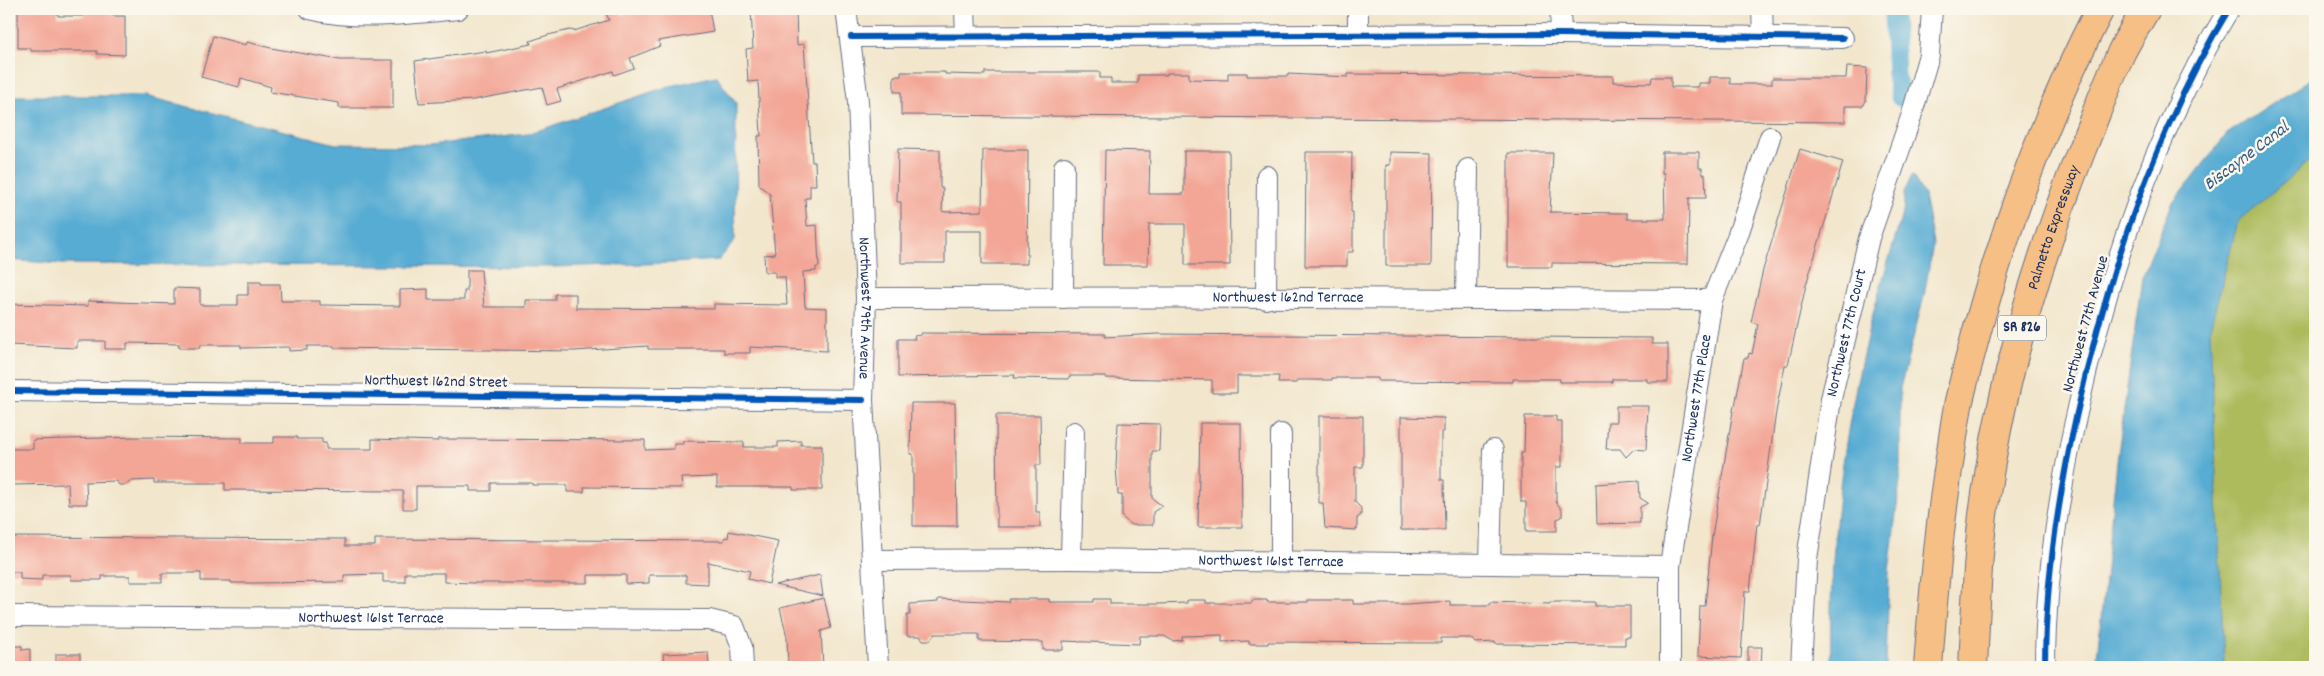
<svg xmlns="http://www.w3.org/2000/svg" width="2324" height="676" viewBox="0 0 2324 676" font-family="Dekko,sans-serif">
  <rect width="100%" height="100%" fill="#fbf7ec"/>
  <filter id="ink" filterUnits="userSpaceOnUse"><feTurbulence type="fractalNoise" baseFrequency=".02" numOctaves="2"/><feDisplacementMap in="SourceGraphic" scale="10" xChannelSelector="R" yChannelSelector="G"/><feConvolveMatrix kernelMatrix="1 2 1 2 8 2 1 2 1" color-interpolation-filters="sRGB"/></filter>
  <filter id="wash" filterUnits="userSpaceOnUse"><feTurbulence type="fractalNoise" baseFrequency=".0096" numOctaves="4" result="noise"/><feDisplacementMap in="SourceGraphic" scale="20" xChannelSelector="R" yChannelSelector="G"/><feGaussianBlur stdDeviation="1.12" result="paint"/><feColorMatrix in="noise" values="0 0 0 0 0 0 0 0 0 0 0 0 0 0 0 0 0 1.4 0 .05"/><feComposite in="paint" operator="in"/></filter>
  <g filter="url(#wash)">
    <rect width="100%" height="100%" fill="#f2e6cc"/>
    <path fill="#adbb5d" stroke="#64755e" d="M2315,151V667H2208L2203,333L2238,210Z"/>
    <g fill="#56acd3" stroke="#386e98">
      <path d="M716,76L736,103L735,240L719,260L672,263L555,267L62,264L9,260V96H145L336,144L430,145L528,134L666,87Z"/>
      <path d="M2315,76V156L2238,221L2210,328L2224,667H2096L2117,462L2142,277L2172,204L2227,134Z"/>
      <path d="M1912,175L1924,195L1933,244L1924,296L1900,388V481L1889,571L1886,667H1831C1828,549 1843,431 1872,317C1882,280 1894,244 1904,207V193Z"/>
    </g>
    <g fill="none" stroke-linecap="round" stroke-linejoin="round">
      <path stroke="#56acd3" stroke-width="19" d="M1893,9L1896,75L1900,97"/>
    </g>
    <g id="blocks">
      <g fill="#f3a696">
        <path d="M18,9H58V16H84V9H105V11H113V16H125V55L97,54V51H31V48H18Z"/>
        <path d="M616,9H620L622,15L637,9H709L713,32L658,41L660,46L630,58L634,68L614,75L613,71L557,89L561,101L547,105L542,87L473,100L419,103L415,61L486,51V53L531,44L530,41L548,35L570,30L574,31L609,20L606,13Z"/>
        <path d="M751,9H796L797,45L804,44L812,162H815L816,185H810V198H805L807,226L817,225L819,267H816V271L803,272L805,307L827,308V351L750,347V353H724V349H648V346L574,351L401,349L334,348V346H307V350L289,351V347L241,348V345H200V348H179V344L127,343V349H105V341H77V348L9,345V304L88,306V301L174,304V288L200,289V305H238V295H248V282H261V284H280L281,301H320V305L400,306V290L428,289V300H464V291H467V270H481L484,307H526V300H555V294H576V308L714,309V304L787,305L785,277H775V272H765L764,255L775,254L770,194L759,185L758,136H761L758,81L748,82L746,49L753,48Z"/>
        <path d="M213,36L246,45L247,42L271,48L340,60H393V108H339V103L270,92L271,87L241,78L239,87L201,77Z"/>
        <path d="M1847,67L1867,68L1866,101L1863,106H1845V122L901,115V92H894V76H901V72H945V74L985,75V72H1100V78H1111V83H1138V75H1167V73H1189V79L1228,80V73H1247V76H1288V74L1348,77V74L1613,76V82L1651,83L1652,77H1671V87H1698V83H1710V77H1730V84H1772V78H1846Z"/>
        <path d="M898,149L940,150V188H943L942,211L945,212L982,211L983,150H1028L1027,264H982V231H945V263H901V202H897Z"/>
        <path d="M1800,149L1843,162L1806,285L1788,365H1785L1776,412L1760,525L1757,524L1750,591H1745L1741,658L1698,656L1700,606H1705L1712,536L1734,405L1735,406L1744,358H1748L1749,353L1752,354L1758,324L1751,322L1763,270Z"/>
        <path d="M1105,150L1150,151L1149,194H1184V151H1229L1230,265H1185V224H1149L1148,265H1103Z"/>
        <path d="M1306,152H1352L1351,212H1353V252H1347V266H1305Z"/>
        <path d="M1390,152L1432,153L1431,266H1386V165H1390Z"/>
        <path d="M1662,152H1699V168H1702V174H1705L1706,198H1689L1688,264L1552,263V267H1508V153H1553L1550,212L1627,213V219H1665L1664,173H1662Z"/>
        <path d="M921,333L1105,334V337L1157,334L1652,338V344H1668V382H1647V379H1612V382H1560V379H1513V382L1378,381V378H1332V380H1297V383H1278L1279,376H1237V393H1212V380L1106,378V376H1069V379L1014,378L1015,375L898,377V339H915L914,336L921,335Z"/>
        <path d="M911,403H955L957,526H913V454H910Z"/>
        <path d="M1616,406H1648L1646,450L1634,449L1626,457L1620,449H1606L1608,422H1616Z"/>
        <path d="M996,415H1040L1041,465H1036V512H1040V527H997Z"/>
        <path d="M1319,416H1363V467H1355V502L1361,508V515L1357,518V530L1325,528L1323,503H1319Z"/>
        <path d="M1525,416H1556V421H1562V467H1556V502L1562,510V517L1557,519V531H1526V502H1521V453H1524Z"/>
        <path d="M1401,417L1444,418V432H1441V480H1444L1445,530H1401Z"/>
        <path d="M1118,423L1160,424L1159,451H1152V498L1162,506L1153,512V525H1131L1122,517V495H1118L1116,466Z"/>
        <path d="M1200,423H1241L1242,527H1198Z"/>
        <path d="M136,437L242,438V443H274V437H297V439H322V443H326V449H372V439L438,441V439L645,440V450L674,449V444H683V441L744,442V447H778V442L801,441V445H822V490H793V487H717V477L681,478L682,488L584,487V492H567V485H532V483H491V491H470V486H416V509H403V491L225,490V483H154V480L131,481L126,485H119L116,481L86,482L87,504H69L68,484L9,485V449H33V440Z"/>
        <path d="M1639,481L1640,498L1648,503L1640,507V523L1597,524L1596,484Z"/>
        <path d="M729,531L778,541L769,584L748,579L750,571L708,562V584L686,583V575H649V583L626,584V575H588V583H474L444,582V573H405V582H383V574L344,575V582L252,583H231V581H201V573H162V582H130V576H102V580H71V575H42V580L20,579V572H9V537L345,539V546H375V539L724,541L725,537L728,538Z"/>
        <path d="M820,575L823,596L775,585Z"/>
        <path d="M824,598L831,628L821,631L823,667H788L787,637L780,608Z"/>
        <path d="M938,599L1009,602V599H1049V602H1094V599H1110V604H1159L1187,603V600H1206V603H1252V600H1267V602H1308V600H1353V604H1407L1450,601V605H1490V602L1550,604V602H1595V606H1630V637H1625V645L1495,644V642L1475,643L1471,638H1441V643L1268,642V644H1249V641L1222,642V635L1182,636V640L1173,641L1164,636H1140L1139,644L1063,641V650H1043V642L979,641V634H935L930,640H923L920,636H907V615H910V604L938,602Z"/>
        <path d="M9,646H22V650L30,649V667H9Z"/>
        <path d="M1748,647H1762L1761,666L1748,665Z"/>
        <path d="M708,652L709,667H664L663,654Z"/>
        <rect x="56" y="654" width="24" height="13"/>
      </g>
    </g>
  </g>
  <g filter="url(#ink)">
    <use href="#blocks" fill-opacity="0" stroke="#666f84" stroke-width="1"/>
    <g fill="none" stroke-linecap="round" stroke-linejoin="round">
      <defs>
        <g id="minor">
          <path d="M310,9C357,21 410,14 458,9"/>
          <path id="s1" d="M846,9L858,101L866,298L863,400L878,667"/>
          <path d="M965,9L966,35"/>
          <path d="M1358,9V35"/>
          <path d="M1560,9L1561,34"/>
          <path d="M1762,9L1763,35"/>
          <path d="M851,37L1561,34L1843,38"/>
          <path d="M1466,297L1468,169"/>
          <path id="s2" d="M866,298C1148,297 1430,297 1712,300"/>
          <path d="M1063,298L1064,167"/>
          <path d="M1266,299L1267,176"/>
          <path d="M9,391L863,400"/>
          <path d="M1281,434V561"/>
          <path d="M1071,559L1074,432"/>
          <path id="s3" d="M872,560L1071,559L1670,566"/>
          <path d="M1490,563L1493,450"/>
          <path id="s4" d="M9,616L709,620L734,626L742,647L743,667"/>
          <path id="s5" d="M1670,667V566L1712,300L1738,235L1770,137"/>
          <path id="s6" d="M1801,667L1807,559L1831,399L1869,238L1911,117L1929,55L1932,9"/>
          <path d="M2045,667C2045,583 2058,499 2076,417C2107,276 2154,132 2229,9"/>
        </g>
        <g id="highway">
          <path d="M1928,667C1933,597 1939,527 1950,457C1953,439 1955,420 1959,401C1991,266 2036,133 2100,9"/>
          <path id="s7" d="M1973,667C1976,610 1977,551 1986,494C2003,376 2038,260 2082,149C2095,117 2107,83 2122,51C2129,37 2138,23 2146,9"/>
        </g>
      </defs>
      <use href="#minor" stroke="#666f84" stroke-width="22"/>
      <use href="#highway" stroke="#666f84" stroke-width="30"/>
      <use href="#minor" stroke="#fff" stroke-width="20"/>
      <use href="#highway" stroke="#f5bf86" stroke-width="28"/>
      <defs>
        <g id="cycleway">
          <path d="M851,37L1561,34L1843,38"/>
          <path d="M9,391L863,400"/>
          <path d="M2045,667C2045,583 2058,499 2076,417C2107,276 2154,132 2229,9"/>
        </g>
      </defs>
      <use href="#cycleway" stroke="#fbf7ec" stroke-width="9"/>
      <use href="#cycleway" stroke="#0057b8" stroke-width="6"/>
    </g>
  </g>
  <g text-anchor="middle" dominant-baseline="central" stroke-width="5" stroke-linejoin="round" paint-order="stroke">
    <rect fill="#fbf7ec" stroke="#5e6b89" stroke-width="1" x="1998" y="315.5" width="48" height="25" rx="4"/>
    <g font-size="15" font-weight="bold" fill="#1b2f5e">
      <text x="2022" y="328">SR 826</text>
    </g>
    <g font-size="16" fill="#1b2f5e" stroke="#fbf7ec">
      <text stroke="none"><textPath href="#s7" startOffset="449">Palmetto Expressway</textPath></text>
      <text stroke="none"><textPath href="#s2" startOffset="422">Northwest 162nd Terrace</textPath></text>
      <text stroke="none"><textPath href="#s1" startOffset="300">Northwest 79th Avenue</textPath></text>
      <text transform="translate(2086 324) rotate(-75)">Northwest 77th Avenue</text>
      <text stroke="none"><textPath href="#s6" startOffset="338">Northwest 77th Court</textPath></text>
      <text transform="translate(436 382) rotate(1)">Northwest 162nd Street</text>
      <text stroke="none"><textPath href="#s5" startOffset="271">Northwest 77th Place</textPath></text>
      <text stroke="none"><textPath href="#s3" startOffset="399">Northwest 161st Terrace</textPath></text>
      <text stroke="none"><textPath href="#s4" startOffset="362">Northwest 161st Terrace</textPath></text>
    </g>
    <g font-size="18" font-style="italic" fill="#305b87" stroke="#fbf7ec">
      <text transform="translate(2247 157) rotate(-37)">Biscayne Canal</text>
    </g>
  </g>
  <rect width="2324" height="676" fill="none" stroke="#fbf7ec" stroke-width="30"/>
</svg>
